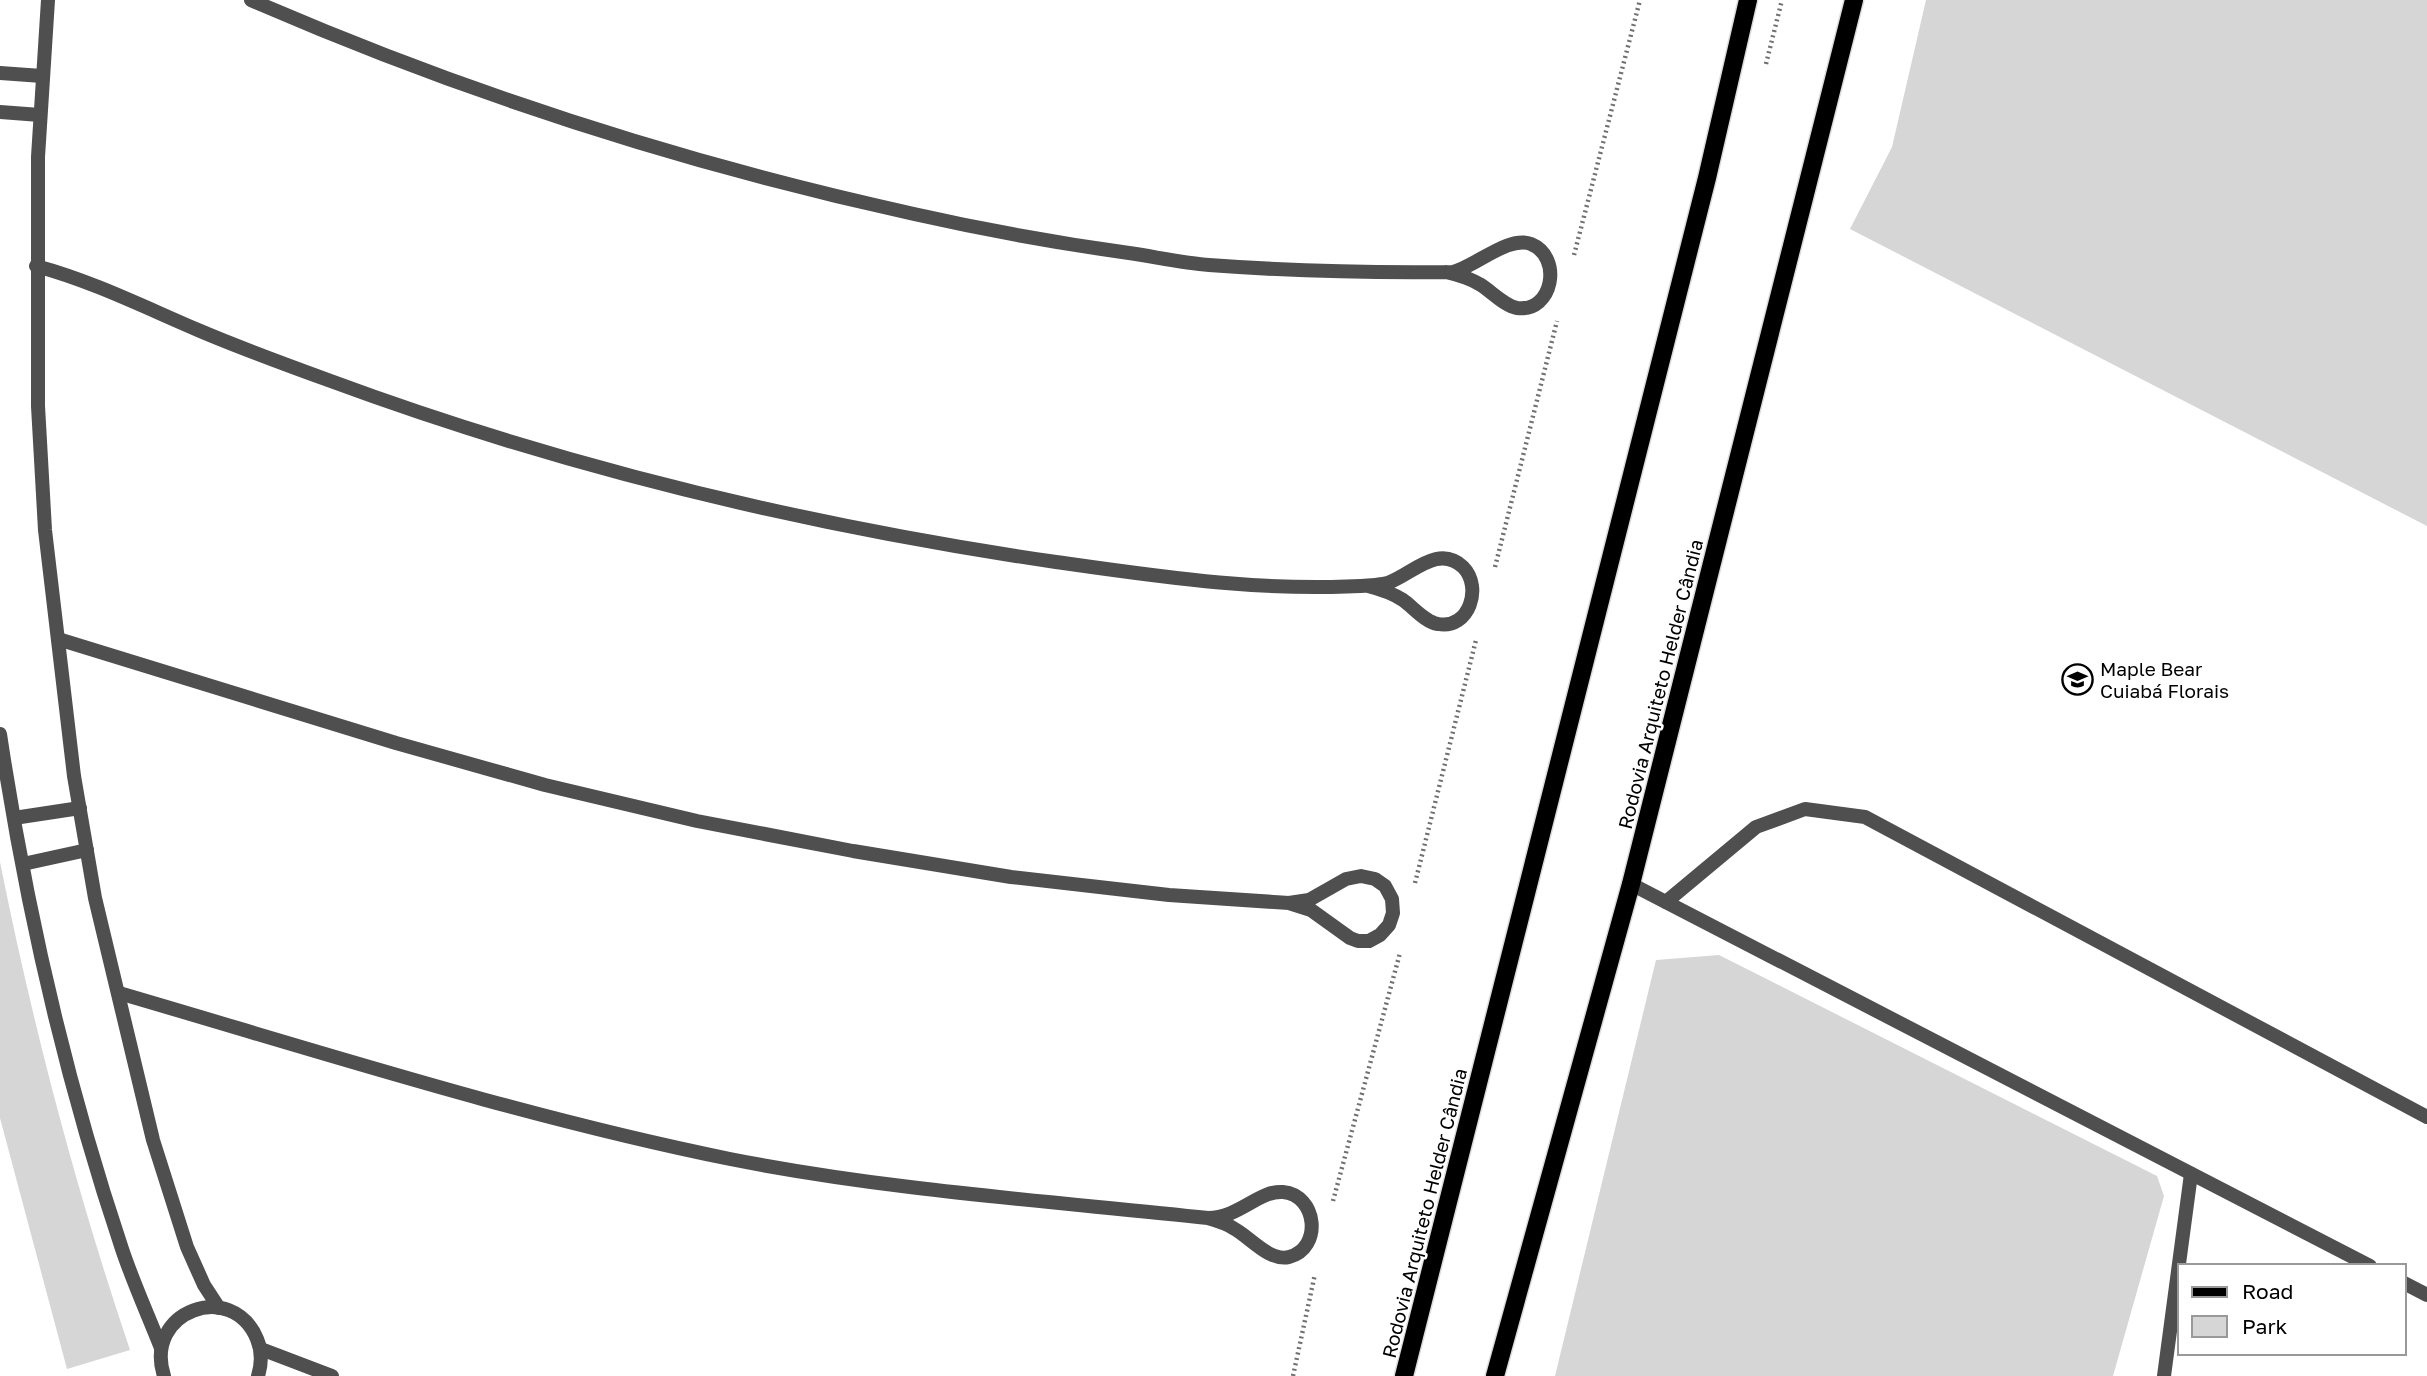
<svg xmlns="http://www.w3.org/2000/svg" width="2427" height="1376" viewBox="0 0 2427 1376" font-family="'Golos Text',sans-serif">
  <rect width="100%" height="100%" fill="#fff"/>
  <g fill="#d6d6d6">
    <path d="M1926,0H2427V526L1850,229L1892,147Z"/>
    <path d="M0,862C33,1027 76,1190 130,1350L67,1369L0,1118Z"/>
    <path d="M1719,955L2157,1176L2164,1196L2113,1376H1555L1656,960Z"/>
  </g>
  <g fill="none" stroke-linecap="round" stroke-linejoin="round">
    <defs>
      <g id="primary">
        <path d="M1404,1376L1707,178L1748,0"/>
        <path d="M1495,1376L1631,884L1854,0"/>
      </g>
    </defs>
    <use href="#primary" stroke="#dbdbdb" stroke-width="21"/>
    <g stroke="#717171" stroke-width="4.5" stroke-dasharray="2 3.5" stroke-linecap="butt">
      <path d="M1766,64L1782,0"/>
      <path d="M1574,255L1640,0"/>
      <path d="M1495,567L1557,321"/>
      <path d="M1415,883L1476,640"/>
      <path d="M1333,1201L1400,953"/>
      <path d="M1293,1376L1315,1274"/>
    </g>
    <g stroke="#4f4f4f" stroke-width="14">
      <path d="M48,0L38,157V406L45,530L74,776L95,898L153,1140L187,1247L204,1285L219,1308"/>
      <path d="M251,0C465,93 686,164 914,214C985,230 1057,243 1129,253C1156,257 1183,263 1209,265C1290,271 1372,273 1453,272C1476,266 1509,235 1531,244C1563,257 1553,313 1517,308C1505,306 1492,292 1481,285C1470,278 1459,275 1446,272"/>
      <path d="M0,73L42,76"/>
      <path d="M0,112L40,115"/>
      <path d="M36,266C92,281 144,307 198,330C240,348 284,364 328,380C563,467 808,526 1056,562C1161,577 1268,593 1375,585C1380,584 1386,584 1390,582C1413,573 1439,544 1463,567C1483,587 1469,630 1438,624C1425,622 1413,607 1403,600C1392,593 1380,589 1368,586"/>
      <path d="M58,639L396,743L545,785L697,821L853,851L1011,877L1169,895L1289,903L1311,910L1350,938L1358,941H1369L1380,935L1389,925L1393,913L1392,899L1385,886L1375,879L1361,876L1346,879L1309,900L1289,903"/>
      <path d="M0,734C26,908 66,1082 122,1249C133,1282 148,1315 161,1348"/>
      <path d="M14,818L80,808"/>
      <path d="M23,864L87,850"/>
      <path d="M1631,884L2370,1266"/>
      <path d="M1666,902L1756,827L1805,809L1865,817L2427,1117"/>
      <path d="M119,993C321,1052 523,1117 730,1159C887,1190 1049,1201 1208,1218C1239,1218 1259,1190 1283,1192C1317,1195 1323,1248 1289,1257C1269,1262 1249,1236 1233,1228C1226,1223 1217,1221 1208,1218"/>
      <path d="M2404,1283L2427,1295"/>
      <path d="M261,1349L332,1376"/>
      <path d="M164,1376C143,1311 232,1279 257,1339C262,1351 262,1363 258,1376"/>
      <path d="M2164,1376L2191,1174"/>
    </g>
    <use href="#primary" stroke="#000" stroke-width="18"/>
  </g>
  <defs>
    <symbol id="school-ring" viewBox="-11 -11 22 22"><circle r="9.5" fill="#fff" stroke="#000" stroke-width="1.5"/><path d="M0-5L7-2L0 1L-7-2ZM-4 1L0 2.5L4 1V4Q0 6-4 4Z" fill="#000"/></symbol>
  </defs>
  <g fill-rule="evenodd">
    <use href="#school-ring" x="2060" y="662" width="35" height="35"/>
  </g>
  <g text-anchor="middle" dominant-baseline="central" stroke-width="5" stroke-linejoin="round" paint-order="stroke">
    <g font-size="19" fill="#000" stroke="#fff" text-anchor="start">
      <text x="2100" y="668">Maple Bear<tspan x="2100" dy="22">Cuiabá Florais</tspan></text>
    </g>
    <g font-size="19" fill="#000" stroke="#fff">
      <text transform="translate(1660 684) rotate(-76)">Rodovia Arquiteto Helder Cândia</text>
      <text transform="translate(1424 1213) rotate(-76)">Rodovia Arquiteto Helder Cândia</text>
    </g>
  </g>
  <rect x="2178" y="1264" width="228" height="91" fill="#ffffff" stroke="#999999" stroke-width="2"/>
  <rect x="2192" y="1287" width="35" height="10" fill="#000000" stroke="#999999" stroke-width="2"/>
  <text x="2242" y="1299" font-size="21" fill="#000000">Road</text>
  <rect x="2192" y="1316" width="35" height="21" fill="#d6d6d6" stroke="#999999" stroke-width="2"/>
  <text x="2242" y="1334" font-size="21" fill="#000000">Park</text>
</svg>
